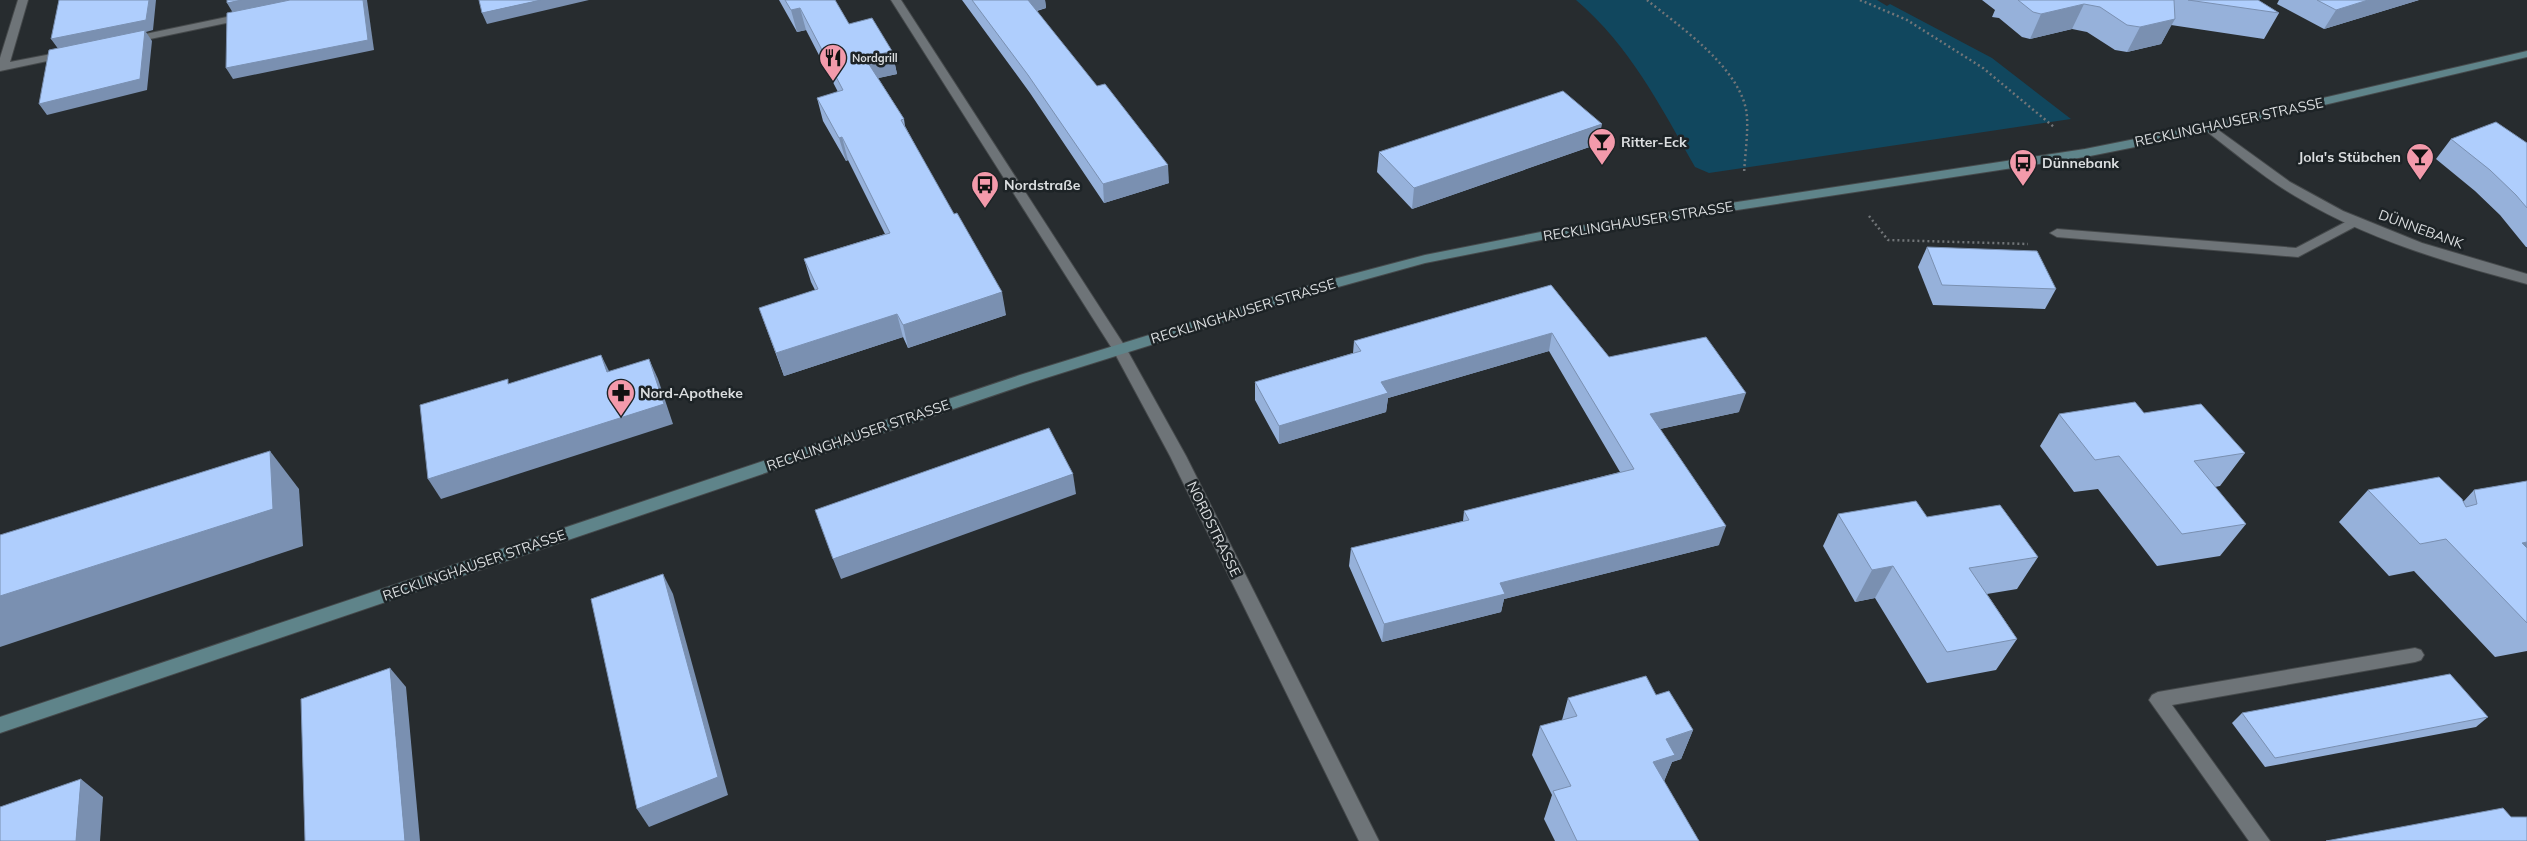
<svg xmlns="http://www.w3.org/2000/svg" width="2527" height="841" viewBox="0 0 2527 841" font-family="Mulish,sans-serif">
  <rect width="100%" height="100%" fill="#272c2f"/>
  <path fill="#11475e" d="M1576,0H1877L1887,6L1890,4L1992,58L2071,119L1709,173L1695,167C1661,107 1630,46 1576,0Z"/>
  <g fill="none" stroke-linecap="round" stroke-linejoin="round">
    <defs>
      <g id="lane">
        <path d="M2355,217L2362,221L2360,224L2298,257L2057,237L2050,233L2057,229L2296,248Z"/>
        <path d="M2415,648L2421,650L2424,655L2421,660L2415,662L2172,705L2270,841H2249L2149,700L2152,695L2158,692Z"/>
      </g>
      <g id="street">
        <path d="M18,0H28L10,62L67,51L73,54L71,56L0,71V58Z"/>
        <path d="M891,0H901L1126,348L1186,456L1379,841H1359L1170,456L1113,350Z"/>
        <path d="M246,13L250,14V18L131,43L125,40L131,37Z"/>
        <path d="M2210,124L2290,182L2343,211L2422,243L2527,274V284C2448,263 2366,239 2295,196C2263,177 2235,153 2206,131L2204,128L2206,125Z"/>
      </g>
      <path id="secondary" d="M2527,51V57L2210,132L2085,157L1546,239L1425,263L1320,292L1033,382L0,733V717L1023,374L1311,285L1425,255L1546,231L2085,149L2210,124Z"/>
    </defs>
    <use href="#lane" stroke="#45494b" stroke-width="2"/>
    <use href="#street" stroke="#45494b" stroke-width="2"/>
    <use href="#secondary" stroke="#45494b" stroke-width="2"/>
    <g stroke="#717578" stroke-width="2.5" stroke-dasharray="2 3" stroke-linecap="butt">
      <path d="M1647,0C1680,27 1744,70 1747,117C1748,135 1745,155 1744,174"/>
      <path d="M1860,0L1907,20L1983,68L2054,127"/>
      <path d="M1869,216L1888,240L2028,244"/>
    </g>
    <use href="#lane" fill="#6e7478" fill-rule="evenodd"/>
    <use href="#street" fill="#6e7478" fill-rule="evenodd"/>
    <use href="#secondary" fill="#5f848a" fill-rule="evenodd"/>
  </g>
  <g fill="#96b1da">
    <path d="M779,0H835L849,24L892,51L897,74L878,78L904,119L905,126L1006,315L908,348L903,337L784,376L759,308L815,290L811,282L804,259L885,234L848,160L846,161L823,121L817,98L838,92L806,30L797,32Z"/>
    <path d="M962,0H1045L1046,8L1037,11L1169,183L1104,203L1030,93Z"/>
    <path d="M1982,0H2258L2279,13L2264,39L2171,25L2161,44L2127,52L2115,50L2087,32L2072,29L2030,39L2022,37L1999,18L1992,17L1995,10Z"/>
    <path d="M2279,0H2419L2324,29L2277,4Z"/>
    <path d="M2451,139L2527,143V247H2526L2500,215L2475,191L2436,159Z"/>
    <path d="M1598,144L1412,209L1377,172L1379,152Z"/>
    <path d="M1927,247L2056,289L2045,309L1933,305L1918,267Z"/>
    <path d="M1551,285L1609,357L1739,412L1660,429L1719,545L1504,599L1501,612L1382,642L1349,566L1351,548L1463,521L1464,511L1620,472L1549,351L1388,398L1386,412L1279,444L1255,400V382L1353,353L1354,341Z"/>
    <path d="M2144,413L2245,453L2220,486L2215,487L2246,524L2220,556L2157,566L2098,489L2074,492L2040,446L2059,414Z"/>
    <path d="M2527,481V651L2495,657L2414,571L2389,576L2339,522L2368,490L2463,502L2474,490Z"/>
    <path d="M1838,514L2038,557L2017,589L1987,594L2017,639L1996,670L1927,683L1875,598L1855,602L1823,546Z"/>
    <path d="M1656,695L1693,730L1681,759L1672,762L1664,781L1699,841H1555L1544,819L1552,795L1532,755L1540,726L1562,720L1568,698Z"/>
    <path d="M2242,713L2488,717L2476,727L2265,767L2232,723Z"/>
  </g>
  <g fill="#7a90b1">
    <path d="M149,0H156L153,30L146,32L152,41L147,90L47,115L39,104L59,50L51,39Z"/>
    <path d="M242,0H297L233,13L227,3Z"/>
    <path d="M363,0H367L374,50L233,79L226,68Z"/>
    <path d="M541,0H589L487,24L482,13Z"/>
    <path d="M1026,0H1045L1046,8L1027,13Z"/>
    <path d="M2368,0H2419L2324,29L2336,10Z"/>
    <path d="M2084,4L2072,29L2030,39L2041,14Z"/>
    <path d="M800,8L806,30L797,32L791,10Z"/>
    <path d="M2175,19L2161,44L2127,52L2140,27Z"/>
    <path d="M892,51L897,74L870,80L865,58Z"/>
    <path d="M1602,124L1598,144L1412,209L1414,188Z"/>
    <path d="M842,137L848,160L846,161L839,138Z"/>
    <path d="M1168,165L1169,183L1104,203L1103,184Z"/>
    <path d="M1002,292L1006,315L908,348L903,325Z"/>
    <path d="M897,314L903,337L784,376L776,353Z"/>
    <path d="M1552,333L1549,351L1388,398L1386,412L1279,444V426L1381,382Z"/>
    <path d="M601,355L611,375L607,372Z"/>
    <path d="M649,359L658,379L673,424L441,499L428,479Z"/>
    <path d="M1746,393L1739,412L1645,432L1650,414Z"/>
    <path d="M270,451L299,489L303,546L0,647V596Z"/>
    <path d="M1073,474L1076,494L841,579L833,559Z"/>
    <path d="M1726,526L1719,545L1504,599L1501,612L1382,642L1384,624L1500,583Z"/>
    <path d="M2527,542V567L2522,543Z"/>
    <path d="M1893,566L1875,598L1855,602L1872,570Z"/>
    <path d="M663,574L673,594L728,795L649,827L637,809Z"/>
    <path d="M390,668L406,687L420,841H405Z"/>
    <path d="M1693,730L1681,759L1672,762L1663,784L1653,762L1666,739Z"/>
    <path d="M81,779L103,797L100,841H76Z"/>
  </g>
  <g fill="#afcefd" stroke="#7a90b1">
    <path d="M59,0H149L146,20L51,39Z"/>
    <path d="M227,0H242L227,3Z"/>
    <path d="M290,0H363L368,40L226,68L227,13Z"/>
    <path d="M479,0H541L482,13Z"/>
    <path d="M785,0H835L849,24L872,18L892,51L865,58L904,119L901,120L954,214L957,213L1002,292L903,325L897,314L776,353L759,308L818,289L804,259L890,233L842,137L839,138L817,98L843,90L800,8L791,10Z"/>
    <path d="M972,0H1028L1097,86L1105,84L1168,165L1103,184L1028,75Z"/>
    <path d="M2018,0H2174L2175,19L2140,27L2127,25L2100,7L2084,4L2041,14L2033,12Z"/>
    <path d="M2188,0H2258L2279,13Z"/>
    <path d="M2317,0H2368L2336,10Z"/>
    <path d="M145,30L140,79L39,104L49,50Z"/>
    <path d="M1563,91L1602,124L1414,188L1379,152Z"/>
    <path d="M2496,122L2527,143V208L2516,195L2490,170L2451,139Z"/>
    <path d="M1927,247L2037,251L2056,289L1942,285Z"/>
    <path d="M1551,285L1609,357L1706,337L1746,393L1650,414L1726,526L1500,583L1505,594L1384,624L1351,548L1469,520L1464,511L1634,469L1552,333L1381,382L1388,393L1279,426L1255,382L1361,351L1354,341Z"/>
    <path d="M601,355L607,372L649,359L664,404L428,479L420,405L508,379V384Z"/>
    <path d="M2135,402L2144,413L2201,404L2245,453L2194,461L2246,524L2182,534L2119,456L2095,460L2059,414Z"/>
    <path d="M1049,428L1073,474L833,559L815,510Z"/>
    <path d="M270,451L273,509L0,596V535Z"/>
    <path d="M2439,477L2462,499L2466,507L2477,504L2474,490L2527,481V542L2522,543L2527,548V623L2446,539L2420,544L2368,490Z"/>
    <path d="M1916,501L1927,517L2000,505L2038,557L1969,568L2017,639L1947,652L1893,566L1872,570L1838,514Z"/>
    <path d="M663,574L718,777L637,809L591,599Z"/>
    <path d="M390,668L405,841H305L301,699Z"/>
    <path d="M2450,674L2488,717L2275,758L2242,713Z"/>
    <path d="M1646,676L1656,695L1669,691L1693,730L1666,739L1675,755L1653,762L1699,841H1577L1553,791L1571,786L1540,726L1577,716L1568,698Z"/>
    <path d="M81,779L76,841H0V807Z"/>
    <path d="M2503,808L2511,817H2527V841H2326Z"/>
  </g>
  <defs>
    <symbol id="restaurant-pin" viewBox="-11 -11 22 30"><path d="M0 17L-7.5 6A9.5 9.5 0 1 1 7.5 6Z" fill="#f39aab" stroke="#1d2326"/><path d="M-5-6h1v4h1v-4h1v4h1v-4h1v5L-1.5 .5V6h-2V.5L-5-1ZM5-6V6H3V1.5H1.5Q1.5-4 5-6Z" fill="#111"/></symbol>
    <symbol id="bar-pin" viewBox="-11 -11 22 30"><path d="M0 17L-7.5 6A9.5 9.5 0 1 1 7.5 6Z" fill="#f39aab" stroke="#1d2326"/><path d="M-6-5H6L.8 .8V4.5H3.5V6h-7V4.5H-.8V.8Z" fill="#111"/></symbol>
    <symbol id="bus-pin" viewBox="-11 -11 22 30"><path d="M0 17L-7.5 6A9.5 9.5 0 1 1 7.5 6Z" fill="#f39aab" stroke="#1d2326"/><path d="M-5-6H5V4H4V6H2V4H-2V6H-4V4H-5ZM-3.5-4V0h7V-4ZM-3.5 1.2v1.5H-2V1.2ZM2 1.2v1.5H3.5V1.2Z" fill="#111"/></symbol>
    <symbol id="pharmacy-pin" viewBox="-11 -11 22 30"><path d="M0 17L-7.5 6A9.5 9.5 0 1 1 7.5 6Z" fill="#f39aab" stroke="#1d2326"/><path d="M-2-6h4v4h4v4h-4v4h-4v-4h-4v-4h4Z" fill="#111"/></symbol>
  </defs>
  <g fill-rule="evenodd">
    <use href="#restaurant-pin" x="817" y="42" width="32" height="43"/>
    <use href="#bar-pin" x="1586" y="126" width="32" height="43"/>
    <use href="#bar-pin" x="2404" y="141" width="32" height="43"/>
    <use href="#bus-pin" x="2007" y="147" width="32" height="43"/>
    <use href="#bus-pin" x="969" y="169" width="32" height="43"/>
    <use href="#pharmacy-pin" x="605" y="377" width="32" height="43"/>
  </g>
  <g text-anchor="middle" dominant-baseline="central" stroke-width="5" stroke-linejoin="round" paint-order="stroke">
    <g font-size="11" font-weight="bold" fill="#dbdee0" stroke="#1d2326" text-anchor="start">
      <text x="852" y="58">Nordgrill</text>
    </g>
    <g font-size="14" fill="#dbdee0" stroke="#1d2326">
      <text transform="translate(2229 122) rotate(-12)">RECKLINGHAUSER STRASSE</text>
      <text transform="translate(1638 221) rotate(-9)">RECKLINGHAUSER STRASSE</text>
      <text transform="translate(2421 229) rotate(20)">DÜNNEBANK</text>
      <text transform="translate(1243 311) rotate(-17)">RECKLINGHAUSER STRASSE</text>
      <text transform="translate(858 435) rotate(-19)">RECKLINGHAUSER STRASSE</text>
      <text transform="translate(1214 529) rotate(64)">NORDSTRASSE</text>
      <text transform="translate(474 565) rotate(-19)">RECKLINGHAUSER STRASSE</text>
    </g>
    <g font-size="14" font-weight="bold" fill="#dbdee0" stroke="#1d2326" text-anchor="start">
      <text x="1621" y="142">Ritter-Eck</text>
      <text x="2401" y="157" text-anchor="end">Jola's Stübchen</text>
      <text x="2042" y="163">Dünnebank</text>
      <text x="1004" y="185">Nordstraße</text>
      <text x="640" y="393">Nord-Apotheke</text>
    </g>
  </g>
</svg>
